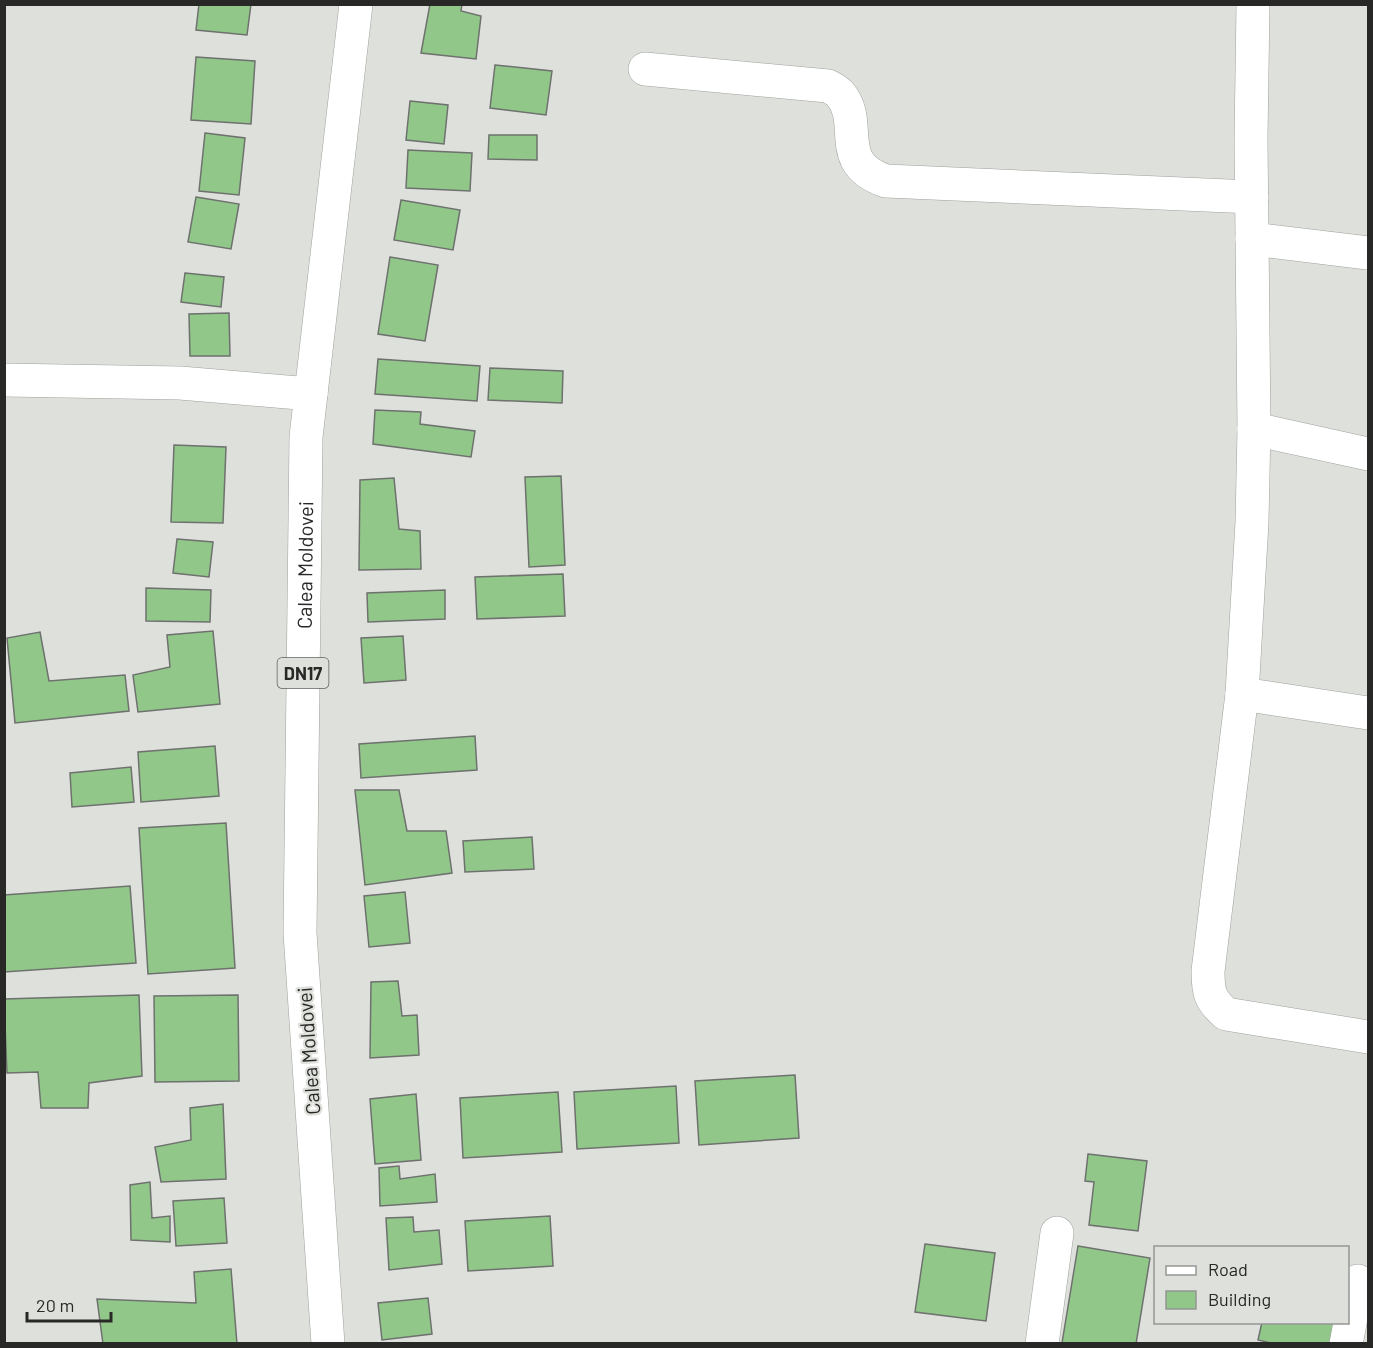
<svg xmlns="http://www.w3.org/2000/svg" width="1373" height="1348" viewBox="0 0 1373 1348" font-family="Barlow,sans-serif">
  <rect width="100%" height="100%" fill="#dee0dc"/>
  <g fill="#91c88a" stroke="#6e716e" stroke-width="1.5">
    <path d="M199,4H251L247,35L196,30Z"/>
    <path d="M430,4H462L461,11L481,16L476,59L421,53Z"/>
    <path d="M196,57L255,61L251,124L191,120Z"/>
    <path d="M495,65L552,71L546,115L490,108Z"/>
    <path d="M410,101L448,105L444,144L406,140Z"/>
    <path d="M205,133L245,138L239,195L199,191Z"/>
    <path d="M489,135H537V160L488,159Z"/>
    <path d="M408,150L472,153L470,191L406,188Z"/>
    <path d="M196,197L239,204L231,249L188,242Z"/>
    <path d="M401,200L460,210L453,250L394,240Z"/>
    <path d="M390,257L438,265L425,341L378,334Z"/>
    <path d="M185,273L224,277L221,307L181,302Z"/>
    <path d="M229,313L230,356H190L189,314Z"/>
    <path d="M378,359L480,366L477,401L375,394Z"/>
    <path d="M490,368L563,371L562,403L488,400Z"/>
    <path d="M375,410L421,412L420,424L475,431L471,457L373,444Z"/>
    <path d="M174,445L226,447L223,523L171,522Z"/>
    <path d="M561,476L565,565L529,567L525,477Z"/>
    <path d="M394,478L399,529L420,531L421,569L359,570L360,480Z"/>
    <path d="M177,539L213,542L209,577L173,573Z"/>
    <path d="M563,574L565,616L477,619L475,577Z"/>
    <path d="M146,588L211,590L210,622L146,621Z"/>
    <path d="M445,590V619L368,622L367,593Z"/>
    <path d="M213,631L220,704L138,712L133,675L170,667L167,635Z"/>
    <path d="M40,632L49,681L125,675L129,711L15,723L7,638Z"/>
    <path d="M403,636L406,680L364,683L361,638Z"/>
    <path d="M475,736L477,770L361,778L359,744Z"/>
    <path d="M215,746L219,796L141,802L138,752Z"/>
    <path d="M131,767L134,802L72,807L70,773Z"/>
    <path d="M355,790H399L407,831H446L452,873L365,885Z"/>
    <path d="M226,823L235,968L148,974L139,828Z"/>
    <path d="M532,837L534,869L465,872L463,841Z"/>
    <path d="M130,886L136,963L4,972V895Z"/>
    <path d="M405,892L410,943L369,947L364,896Z"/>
    <path d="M398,981L402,1016L417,1015L419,1055L370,1058L371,982Z"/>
    <path d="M139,995L142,1076L89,1083L88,1108H41L38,1072L7,1073L4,999Z"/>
    <path d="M238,995L239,1081L155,1082L154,996Z"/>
    <path d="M795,1075L799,1138L699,1145L695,1081Z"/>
    <path d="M676,1086L679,1143L577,1149L574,1092Z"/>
    <path d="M558,1092L562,1152L463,1158L460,1098Z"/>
    <path d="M416,1094L421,1160L375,1164L370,1099Z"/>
    <path d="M223,1104L226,1179L161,1182L155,1147L191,1140L190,1108Z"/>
    <path d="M1088,1154L1147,1161L1138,1231L1089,1225L1094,1182L1085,1181Z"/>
    <path d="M399,1166L400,1179L435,1174L437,1202L380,1206L379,1168Z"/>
    <path d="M150,1182L152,1218L170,1216V1242L131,1240L130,1185Z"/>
    <path d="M224,1198L227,1243L176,1246L173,1201Z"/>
    <path d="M550,1216L553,1266L468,1271L465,1221Z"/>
    <path d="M413,1217L414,1232L439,1230L442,1264L389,1270L386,1218Z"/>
    <path d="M925,1244L995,1253L986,1321L915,1312Z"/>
    <path d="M1078,1246L1150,1258L1136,1344L1062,1343Z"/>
    <path d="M231,1269L237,1344H103L97,1299L196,1303L194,1272Z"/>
    <path d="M428,1298L432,1334L382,1340L378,1303Z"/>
    <path d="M1262,1322H1336L1335,1344H1275L1258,1340Z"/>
  </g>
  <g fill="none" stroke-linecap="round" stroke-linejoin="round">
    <defs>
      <g id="minor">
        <path d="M1253,4L1251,139L1254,429L1252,522L1242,694L1208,971C1208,993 1210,1000 1226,1014L1368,1037"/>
        <path d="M645,69L828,86C832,88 837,91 840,94C865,123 832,163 886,181L1252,197"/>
        <path d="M1252,239L1368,253"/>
        <path d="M4,380L180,383L311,394"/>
        <path d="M1254,429L1368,454"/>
        <path d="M1242,694L1368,713"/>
        <path d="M1042,1344L1057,1233"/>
        <path d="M1346,1344L1358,1281"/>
      </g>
      <g id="highway">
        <path id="s1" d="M328,1344L300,933L306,437L356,4"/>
      </g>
    </defs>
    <use href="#minor" stroke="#9fa19d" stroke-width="34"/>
    <use href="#highway" stroke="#9fa19d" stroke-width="34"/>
    <use href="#minor" stroke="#fff" stroke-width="33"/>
    <use href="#highway" stroke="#fff" stroke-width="33"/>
  </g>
  <g text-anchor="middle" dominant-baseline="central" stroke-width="4.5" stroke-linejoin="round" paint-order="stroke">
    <rect fill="#dee0dc" stroke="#5f5f5d" stroke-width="1.5" x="277.5" y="658" width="51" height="30" rx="4.5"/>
    <g font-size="18" font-weight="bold" fill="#282827">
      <text x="303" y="673">DN17</text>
    </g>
    <g font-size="20" fill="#282827" stroke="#dee0dc">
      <text stroke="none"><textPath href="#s1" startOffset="780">Calea Moldovei</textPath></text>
      <text transform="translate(308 1051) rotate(-94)">Calea Moldovei</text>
    </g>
  </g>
  <rect width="1373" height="1348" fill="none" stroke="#282827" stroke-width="12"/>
  <rect x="1154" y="1246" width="195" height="78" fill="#dee0dc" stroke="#959694" stroke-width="1.5"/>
  <rect x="1166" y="1266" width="30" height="9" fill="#ffffff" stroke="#959694" stroke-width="1.5"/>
  <text x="1208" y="1276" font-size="18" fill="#282827">Road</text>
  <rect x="1166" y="1291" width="30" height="18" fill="#91c88a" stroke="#959694" stroke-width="1.5"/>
  <text x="1208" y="1306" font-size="18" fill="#282827">Building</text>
  <path d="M27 1312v9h84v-9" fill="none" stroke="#282827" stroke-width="3"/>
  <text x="36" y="1312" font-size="18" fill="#282827" stroke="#dee0dc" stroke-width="4.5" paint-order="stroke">20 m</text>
</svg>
